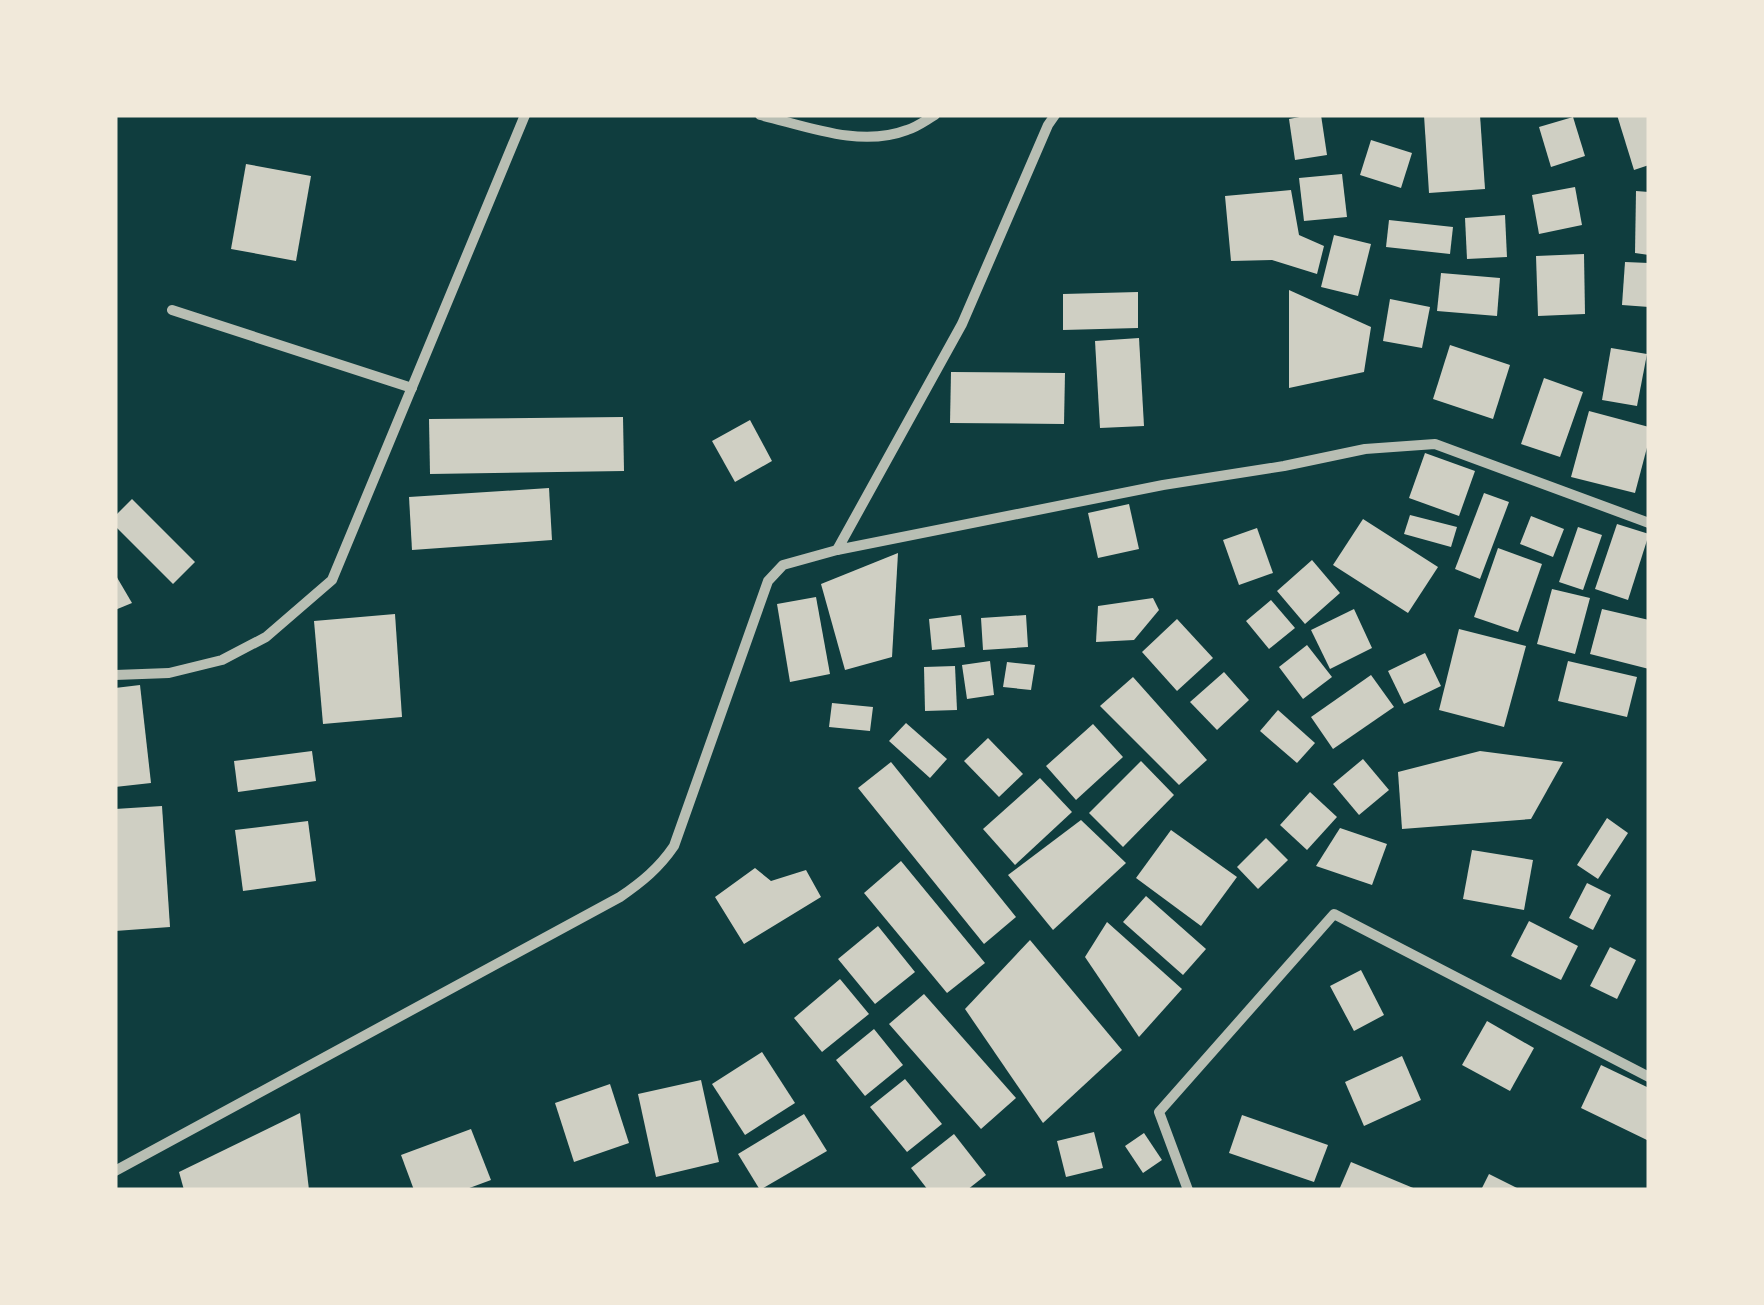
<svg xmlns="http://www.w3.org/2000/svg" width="1764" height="1305" viewBox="0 0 1764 1305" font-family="Ubuntu,sans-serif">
  <rect width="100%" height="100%" fill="#0f3d3e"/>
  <g fill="#cfcfc3">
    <path d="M1310,115H1321L1327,155L1295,160L1289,119Z"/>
    <path d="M1424,115H1480L1485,189L1429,193Z"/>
    <path d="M1617,115H1649V165L1634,170Z"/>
    <path d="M1573,117L1585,156L1551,167L1539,127Z"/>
    <path d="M1371,140L1412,153L1401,188L1360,175Z"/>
    <path d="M246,164L311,176L296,261L231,249Z"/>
    <path d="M1342,174L1347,217L1304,221L1299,178Z"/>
    <path d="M1575,187L1582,225L1539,234L1532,195Z"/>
    <path d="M1291,190L1299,235L1324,246L1317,274L1272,260L1231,261L1225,196Z"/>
    <path d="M1636,191L1649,192V255L1635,253Z"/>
    <path d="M1505,215L1507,257L1467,259L1465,218Z"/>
    <path d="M1389,220L1453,227L1450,254L1386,247Z"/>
    <path d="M1334,235L1371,244L1358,296L1321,287Z"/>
    <path d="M1584,254L1585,314L1538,316L1536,256Z"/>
    <path d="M1625,262L1649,263V307L1622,305Z"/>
    <path d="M1441,273L1500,278L1497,316L1437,311Z"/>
    <path d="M1289,290L1371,327L1364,372L1289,388Z"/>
    <path d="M1138,292V328L1063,330V294Z"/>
    <path d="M1390,299L1430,307L1422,348L1383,341Z"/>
    <path d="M1139,338L1144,426L1100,428L1095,341Z"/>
    <path d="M1450,345L1510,365L1493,419L1433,399Z"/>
    <path d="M1611,348L1647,354L1637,406L1602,400Z"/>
    <path d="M951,372L1065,373L1064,424L950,423Z"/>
    <path d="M1544,378L1583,392L1560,457L1521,444Z"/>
    <path d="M1589,411L1649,427V440L1635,493L1571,477Z"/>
    <path d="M623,417L624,471L430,474L429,419Z"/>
    <path d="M750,420L772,461L735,482L712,441Z"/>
    <path d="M1425,453L1475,471L1459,516L1409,498Z"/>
    <path d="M549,488L552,540L412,550L409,497Z"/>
    <path d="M1484,493L1509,502L1480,579L1455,569Z"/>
    <path d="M132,499L195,562L173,584L115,526V516Z"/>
    <path d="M1129,504L1139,549L1098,558L1088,513Z"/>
    <path d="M1410,515L1457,527L1451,547L1404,534Z"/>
    <path d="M1531,516L1564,529L1553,557L1520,544Z"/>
    <path d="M1363,519L1438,567L1408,613L1333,565Z"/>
    <path d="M1617,524L1649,534L1628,600L1595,589Z"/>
    <path d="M1578,527L1602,535L1583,590L1559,582Z"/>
    <path d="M1257,528L1273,573L1239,585L1223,540Z"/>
    <path d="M1498,548L1542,564L1518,632L1474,617Z"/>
    <path d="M898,553L892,657L845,670L821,584Z"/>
    <path d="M1312,560L1340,593L1305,624L1277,591Z"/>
    <path d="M115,574L132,603L115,610Z"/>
    <path d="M1552,589L1590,598L1575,654L1537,644Z"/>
    <path d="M816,597L830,674L790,682L777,604Z"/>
    <path d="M1153,598L1159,610L1134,640L1096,642L1098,606Z"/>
    <path d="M1271,600L1295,628L1269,649L1246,621Z"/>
    <path d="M1354,609L1372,648L1330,669L1311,630Z"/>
    <path d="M1602,609L1649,620V669L1590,654Z"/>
    <path d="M395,614L402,717L323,724L314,621Z"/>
    <path d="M961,615L965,647L932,650L929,619Z"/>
    <path d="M1026,615L1028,647L983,650L981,618Z"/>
    <path d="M1177,619L1213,658L1177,691L1142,652Z"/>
    <path d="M1459,629L1526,646L1504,727L1439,710Z"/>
    <path d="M1307,645L1332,677L1303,699L1279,667Z"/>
    <path d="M1425,653L1441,686L1404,704L1388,671Z"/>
    <path d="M990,661L994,695L967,699L962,665Z"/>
    <path d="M1568,661L1637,677L1627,717L1558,701Z"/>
    <path d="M1007,662L1035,665L1031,690L1003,687Z"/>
    <path d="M955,666L957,710L925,711L924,667Z"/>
    <path d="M1224,672L1249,700L1217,730L1190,702Z"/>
    <path d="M1371,675L1394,707L1333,749L1311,717Z"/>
    <path d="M1133,677L1207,760L1179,785L1100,706Z"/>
    <path d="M140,685L151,783L115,787V688Z"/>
    <path d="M832,703L873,707L870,731L829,727Z"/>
    <path d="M1278,710L1315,743L1297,763L1260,731Z"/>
    <path d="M906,723L947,759L930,778L889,741Z"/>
    <path d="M1093,724L1123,757L1076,800L1046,766Z"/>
    <path d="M988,738L1023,774L999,797L964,761Z"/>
    <path d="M312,751L316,781L238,792L234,761Z"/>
    <path d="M1480,751L1563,762L1531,819L1402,829L1398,772Z"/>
    <path d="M1363,759L1389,790L1359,815L1333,784Z"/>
    <path d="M1141,761L1174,795L1123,847L1089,813Z"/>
    <path d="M891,762L1016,917L984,944L858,788Z"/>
    <path d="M1040,778L1072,812L1015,865L983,829Z"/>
    <path d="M1310,792L1337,817L1307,850L1280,825Z"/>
    <path d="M162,806L170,927L115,931V809Z"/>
    <path d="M1607,818L1628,833L1598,879L1577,865Z"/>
    <path d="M1081,820L1126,863L1053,930L1008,875Z"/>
    <path d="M308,821L316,881L243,891L235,830Z"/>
    <path d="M1340,828L1387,844L1372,885L1316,866Z"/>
    <path d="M1171,830L1237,877L1201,926L1136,878Z"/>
    <path d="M1266,838L1288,860L1258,889L1237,867Z"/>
    <path d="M1472,850L1533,860L1524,910L1463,899Z"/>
    <path d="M901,861L985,963L947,993L864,893Z"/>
    <path d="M755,868L771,881L806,870L821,897L744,944L715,897Z"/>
    <path d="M1587,883L1611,895L1593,930L1569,918Z"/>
    <path d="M1146,896L1206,949L1183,975L1123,922Z"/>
    <path d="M1529,921L1578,946L1561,980L1511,956Z"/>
    <path d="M1107,922L1182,989L1139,1037L1085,957Z"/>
    <path d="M878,926L915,972L875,1004L838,959Z"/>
    <path d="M1030,940L1122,1050L1043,1123L965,1009Z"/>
    <path d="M1610,947L1636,960L1617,999L1590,986Z"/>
    <path d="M1361,970L1384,1015L1354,1031L1330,986Z"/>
    <path d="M840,979L869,1014L822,1052L794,1018Z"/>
    <path d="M924,994L1016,1098L981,1129L889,1024Z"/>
    <path d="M1487,1021L1534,1048L1510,1091L1462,1065Z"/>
    <path d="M874,1029L903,1065L865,1096L836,1060Z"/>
    <path d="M762,1052L795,1103L745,1135L712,1084Z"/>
    <path d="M1402,1056L1421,1100L1364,1126L1345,1082Z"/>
    <path d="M1601,1065L1649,1088V1141L1581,1108Z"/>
    <path d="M905,1079L942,1124L907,1152L870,1107Z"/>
    <path d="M701,1080L719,1162L656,1177L638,1094Z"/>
    <path d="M610,1084L629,1143L574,1162L555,1103Z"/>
    <path d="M300,1113L309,1190H184L179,1172Z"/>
    <path d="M804,1114L827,1151L760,1190L738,1154Z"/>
    <path d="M1242,1115L1328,1145L1314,1182L1229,1153Z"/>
    <path d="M471,1129L491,1180L464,1190H414L401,1155Z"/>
    <path d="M1094,1132L1103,1168L1066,1177L1057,1141Z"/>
    <path d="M1144,1133L1162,1160L1143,1173L1125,1146Z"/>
    <path d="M954,1134L986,1175L967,1190H928L911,1168Z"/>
    <path d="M1351,1162L1418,1190H1339Z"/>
    <path d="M1489,1174L1521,1190H1481Z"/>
  </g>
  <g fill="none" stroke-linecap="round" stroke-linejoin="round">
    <g stroke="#b8beb3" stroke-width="10">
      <path d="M760,115C806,126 860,148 907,130C917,127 926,120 935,115"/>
      <path d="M1055,115L1048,125L962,324L837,550L1163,485L1284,466L1365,449L1435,444L1649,523"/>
      <path d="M172,310L412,388"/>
      <path d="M115,675L169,673L222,660L266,637L332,580L525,115"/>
      <path d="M115,1171L620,897C642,882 659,868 674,846L768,581L783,565L837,550"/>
      <path d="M1188,1190L1159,1112L1334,914L1649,1077"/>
    </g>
  </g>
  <rect width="1764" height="1305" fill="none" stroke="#f1e9da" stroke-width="235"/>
</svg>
